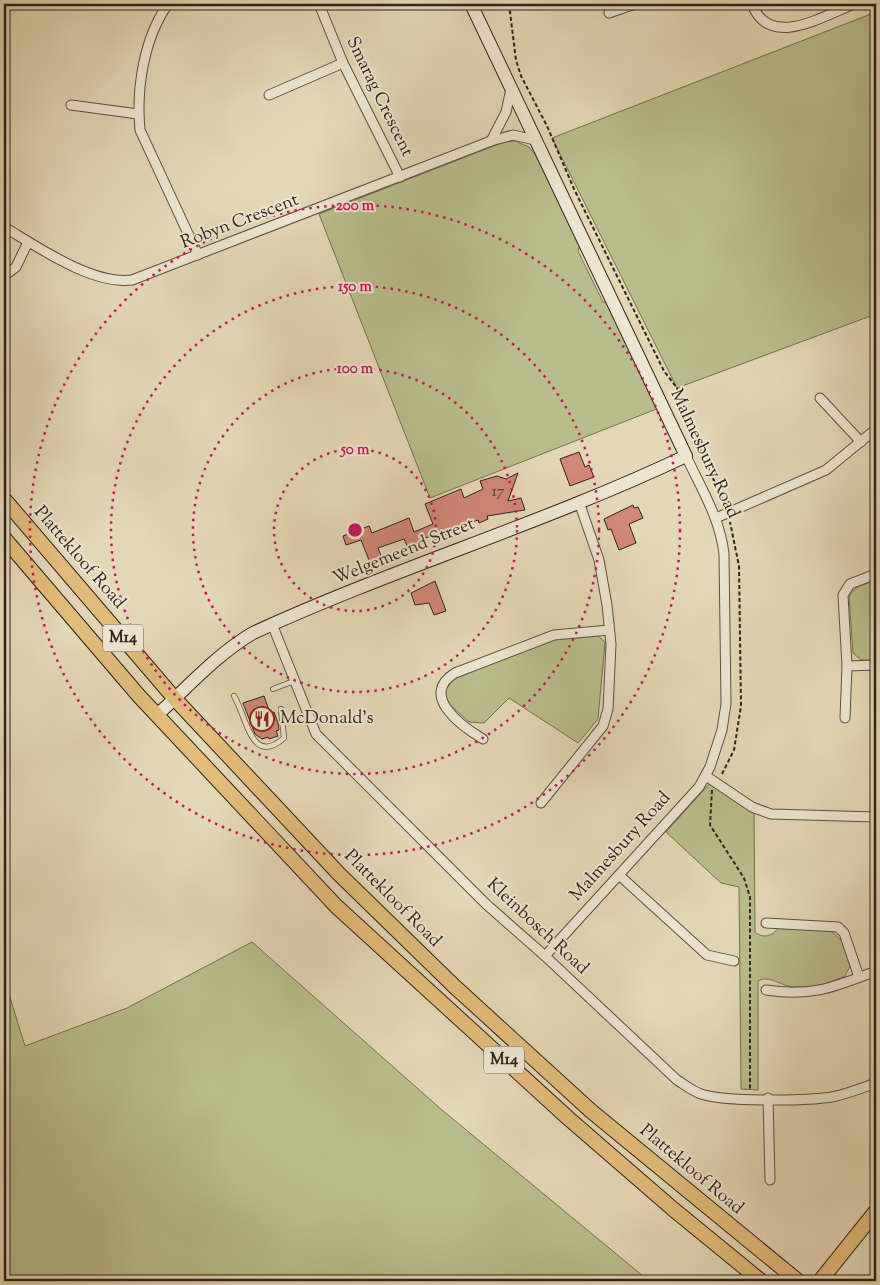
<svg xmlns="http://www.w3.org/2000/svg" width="880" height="1285" viewBox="0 0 880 1285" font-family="'Sorts Mill Goudy',serif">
  <rect width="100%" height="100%" fill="#e4d7b5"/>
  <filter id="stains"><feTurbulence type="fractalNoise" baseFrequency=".004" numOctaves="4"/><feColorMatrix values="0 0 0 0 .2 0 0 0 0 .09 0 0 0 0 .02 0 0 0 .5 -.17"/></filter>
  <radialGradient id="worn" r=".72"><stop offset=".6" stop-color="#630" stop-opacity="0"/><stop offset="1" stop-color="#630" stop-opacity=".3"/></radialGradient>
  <g fill="#b9bd8a" stroke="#747050">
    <path d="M876,12V314L677,388L552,138Z"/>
    <path d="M515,141L529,147L536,156L580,245L578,251L603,302L608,303L659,408L430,498L319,214L504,142Z"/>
    <path d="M876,580V660H861L853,653L849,596L857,587Z"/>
    <path d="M597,635L605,642L598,719L578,743L509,698L484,723L469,722L446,701L445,690L451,679L552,639Z"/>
    <path d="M710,783L754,811L755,932C763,939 773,936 778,928L830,930L842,941L850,966L845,976C828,984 812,988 795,987C782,987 769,974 758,981V1090L741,1089L739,887L721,883L666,832Z"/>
    <path d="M252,942L442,1110L649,1281H4V978L25,1046L127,1008Z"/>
  </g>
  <g fill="#d08877" stroke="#2f2217">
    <path d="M579,452L585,467L589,465L594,477L570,486L560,459Z"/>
    <path d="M518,473L508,501L521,498L525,510L487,516L488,519L479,523L478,520L456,528L457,530L442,536L440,532L418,541L420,546L409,550L404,539L378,548L383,561L371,565L361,540L346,545L343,536L369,526L372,533L409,518L414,532L433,524L425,504L461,489L464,498L483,489L480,481L497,476L506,479Z"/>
    <path d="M633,505L634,508L638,507L643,518L629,524L636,543L619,550L611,529L608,530L604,519Z"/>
    <path d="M435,581L446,611L434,615L429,603L415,605L411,593Z"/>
    <path d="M264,696L270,713L274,712L278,723L279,730L276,731L278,736L269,739L268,737L262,739L255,734L243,703Z"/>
  </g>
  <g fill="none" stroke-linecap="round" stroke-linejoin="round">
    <defs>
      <g id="lane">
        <path d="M273,689L294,681"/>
        <path d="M234,696C247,717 251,767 284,738L281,709"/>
      </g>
      <g id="street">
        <path d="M168,4C144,38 136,88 140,130L198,255"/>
        <path d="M319,4L343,63L400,177"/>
        <path d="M752,4C769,50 823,16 854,4"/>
        <path d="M609,13L635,4"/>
        <path d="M269,95L343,63"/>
        <path d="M71,105L138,114"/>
        <path d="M491,141L506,112L511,89"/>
        <path d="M4,227C38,247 92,285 132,280L491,141L513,135L535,140"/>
        <path d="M4,276L16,267L28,242"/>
        <path d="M820,398L861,442"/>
        <path d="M716,518L826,470L876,429"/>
        <path d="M272,624L316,734L486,904L545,956L677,1080C685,1085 692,1091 701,1094C724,1102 806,1101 832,1097C847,1094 862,1088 876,1083"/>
        <path d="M847,666L876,665"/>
        <path d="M845,718L847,666L843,595L850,584L876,574"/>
        <path d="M483,739C461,726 419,695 455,673L554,635L609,630"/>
        <path d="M706,776L752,807L771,814L876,817"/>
        <path d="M541,803L603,726L608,709L611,644L607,605L599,560L579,502"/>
        <path d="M619,875L707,955L734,961"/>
        <path d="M766,923L838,927L844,933L859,977"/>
        <path d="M545,956L699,787L710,767L722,730L726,704L724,554C720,518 701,488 686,456"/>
        <path d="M766,990C813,997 834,987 876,971"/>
        <path d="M768,1098L770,1180"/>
      </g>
      <path id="secondary" d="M157,715C189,686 216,655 253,633C394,568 545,523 686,456L471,4"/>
      <g id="primary">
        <path d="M4,499L175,699L339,874L454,986L591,1111L798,1281"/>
        <path d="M4,538L139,696L336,906L568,1118L673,1209L761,1281"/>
        <path d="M820,1281L876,1211"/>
      </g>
    </defs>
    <use href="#lane" stroke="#5c4f3e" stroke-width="6"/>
    <use href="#street" stroke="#5c4f3e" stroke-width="11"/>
    <use href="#secondary" stroke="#2f2217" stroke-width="14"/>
    <use href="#primary" stroke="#2f2217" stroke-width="16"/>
    <g stroke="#2f2217" stroke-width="2" stroke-dasharray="4 2.5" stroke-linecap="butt">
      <path d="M509,4L516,60L521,76L547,126L574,189L664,371L677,388L681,407L724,503"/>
      <path d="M722,774L734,750L741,706L739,566L730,522"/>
      <path d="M712,790L710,825L744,878L750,897V1089"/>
    </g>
    <use href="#lane" stroke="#ede5cf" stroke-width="4.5"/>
    <use href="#street" stroke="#ede5cf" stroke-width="9"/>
    <use href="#secondary" stroke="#ede5cf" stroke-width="12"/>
    <use href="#primary" stroke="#e2bc7a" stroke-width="14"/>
  </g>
  <g fill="none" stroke="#c2185b" stroke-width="2.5" stroke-dasharray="2.5 5">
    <circle cx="355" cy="530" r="81"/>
    <circle cx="355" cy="530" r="162"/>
    <circle cx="355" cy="530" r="244"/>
    <circle cx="355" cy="530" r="325"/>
  </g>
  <defs>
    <symbol id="restaurant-ring" viewBox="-11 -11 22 22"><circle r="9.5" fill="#ede5cf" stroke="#8f2418" stroke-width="1.5"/><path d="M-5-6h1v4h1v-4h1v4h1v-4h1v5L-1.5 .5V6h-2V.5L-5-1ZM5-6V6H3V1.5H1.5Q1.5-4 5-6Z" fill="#8f2418"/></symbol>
  </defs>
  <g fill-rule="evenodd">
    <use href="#restaurant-ring" x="248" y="705" width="28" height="28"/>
  </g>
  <g text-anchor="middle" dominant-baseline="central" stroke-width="4" stroke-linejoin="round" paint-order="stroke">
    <g font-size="15" fill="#573c2f">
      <text x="498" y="492">17</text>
    </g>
    <g fill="#ede5cf" stroke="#685c4e" stroke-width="1">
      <rect x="103" y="624.5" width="40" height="27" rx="4"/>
      <rect x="484" y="1046.5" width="40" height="27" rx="4"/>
    </g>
    <g font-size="16" font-weight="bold" fill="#2f2217">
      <text x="123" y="638">M14</text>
      <text x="504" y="1060">M14</text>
    </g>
    <g font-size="18" fill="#2f2217" stroke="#ede5cf">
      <text transform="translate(379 97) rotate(64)">Smarag Crescent</text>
      <text transform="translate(240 222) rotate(-21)">Robyn Crescent</text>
      <text transform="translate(704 454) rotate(65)">Malmesbury Road</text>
      <text transform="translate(404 552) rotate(-22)">Welgemeend Street</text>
      <text transform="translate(79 558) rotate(49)">Plattekloof Road</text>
      <text transform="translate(621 847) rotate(-48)">Malmesbury Road</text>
      <text transform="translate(392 899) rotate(45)">Plattekloof Road</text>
      <text transform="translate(537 927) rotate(43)">Kleinbosch Road</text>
      <text transform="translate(691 1170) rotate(40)">Plattekloof Road</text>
    </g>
    <g font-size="18" fill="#2f2217" stroke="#ede5cf" text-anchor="start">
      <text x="280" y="719">McDonald's</text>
    </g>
  </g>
  <circle cx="355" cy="530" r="8" fill="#c2185b" stroke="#ede5cf" stroke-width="2.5"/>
  <g font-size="15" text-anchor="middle" font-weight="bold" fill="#c2185b" stroke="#ede5cf" stroke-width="4" stroke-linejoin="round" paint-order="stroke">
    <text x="355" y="210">200 m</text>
    <text x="355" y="291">150 m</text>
    <text x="355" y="373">100 m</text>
    <text x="355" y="454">50 m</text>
  </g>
  <rect width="880" height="1285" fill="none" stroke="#e4d7b5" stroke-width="20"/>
  <rect x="5" y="5" width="870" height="1275" fill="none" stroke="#2f2217" stroke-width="2.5"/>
  <rect x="10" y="10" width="860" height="1265" fill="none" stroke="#2f2217"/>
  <rect width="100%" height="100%" filter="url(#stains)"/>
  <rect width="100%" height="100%" fill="url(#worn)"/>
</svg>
